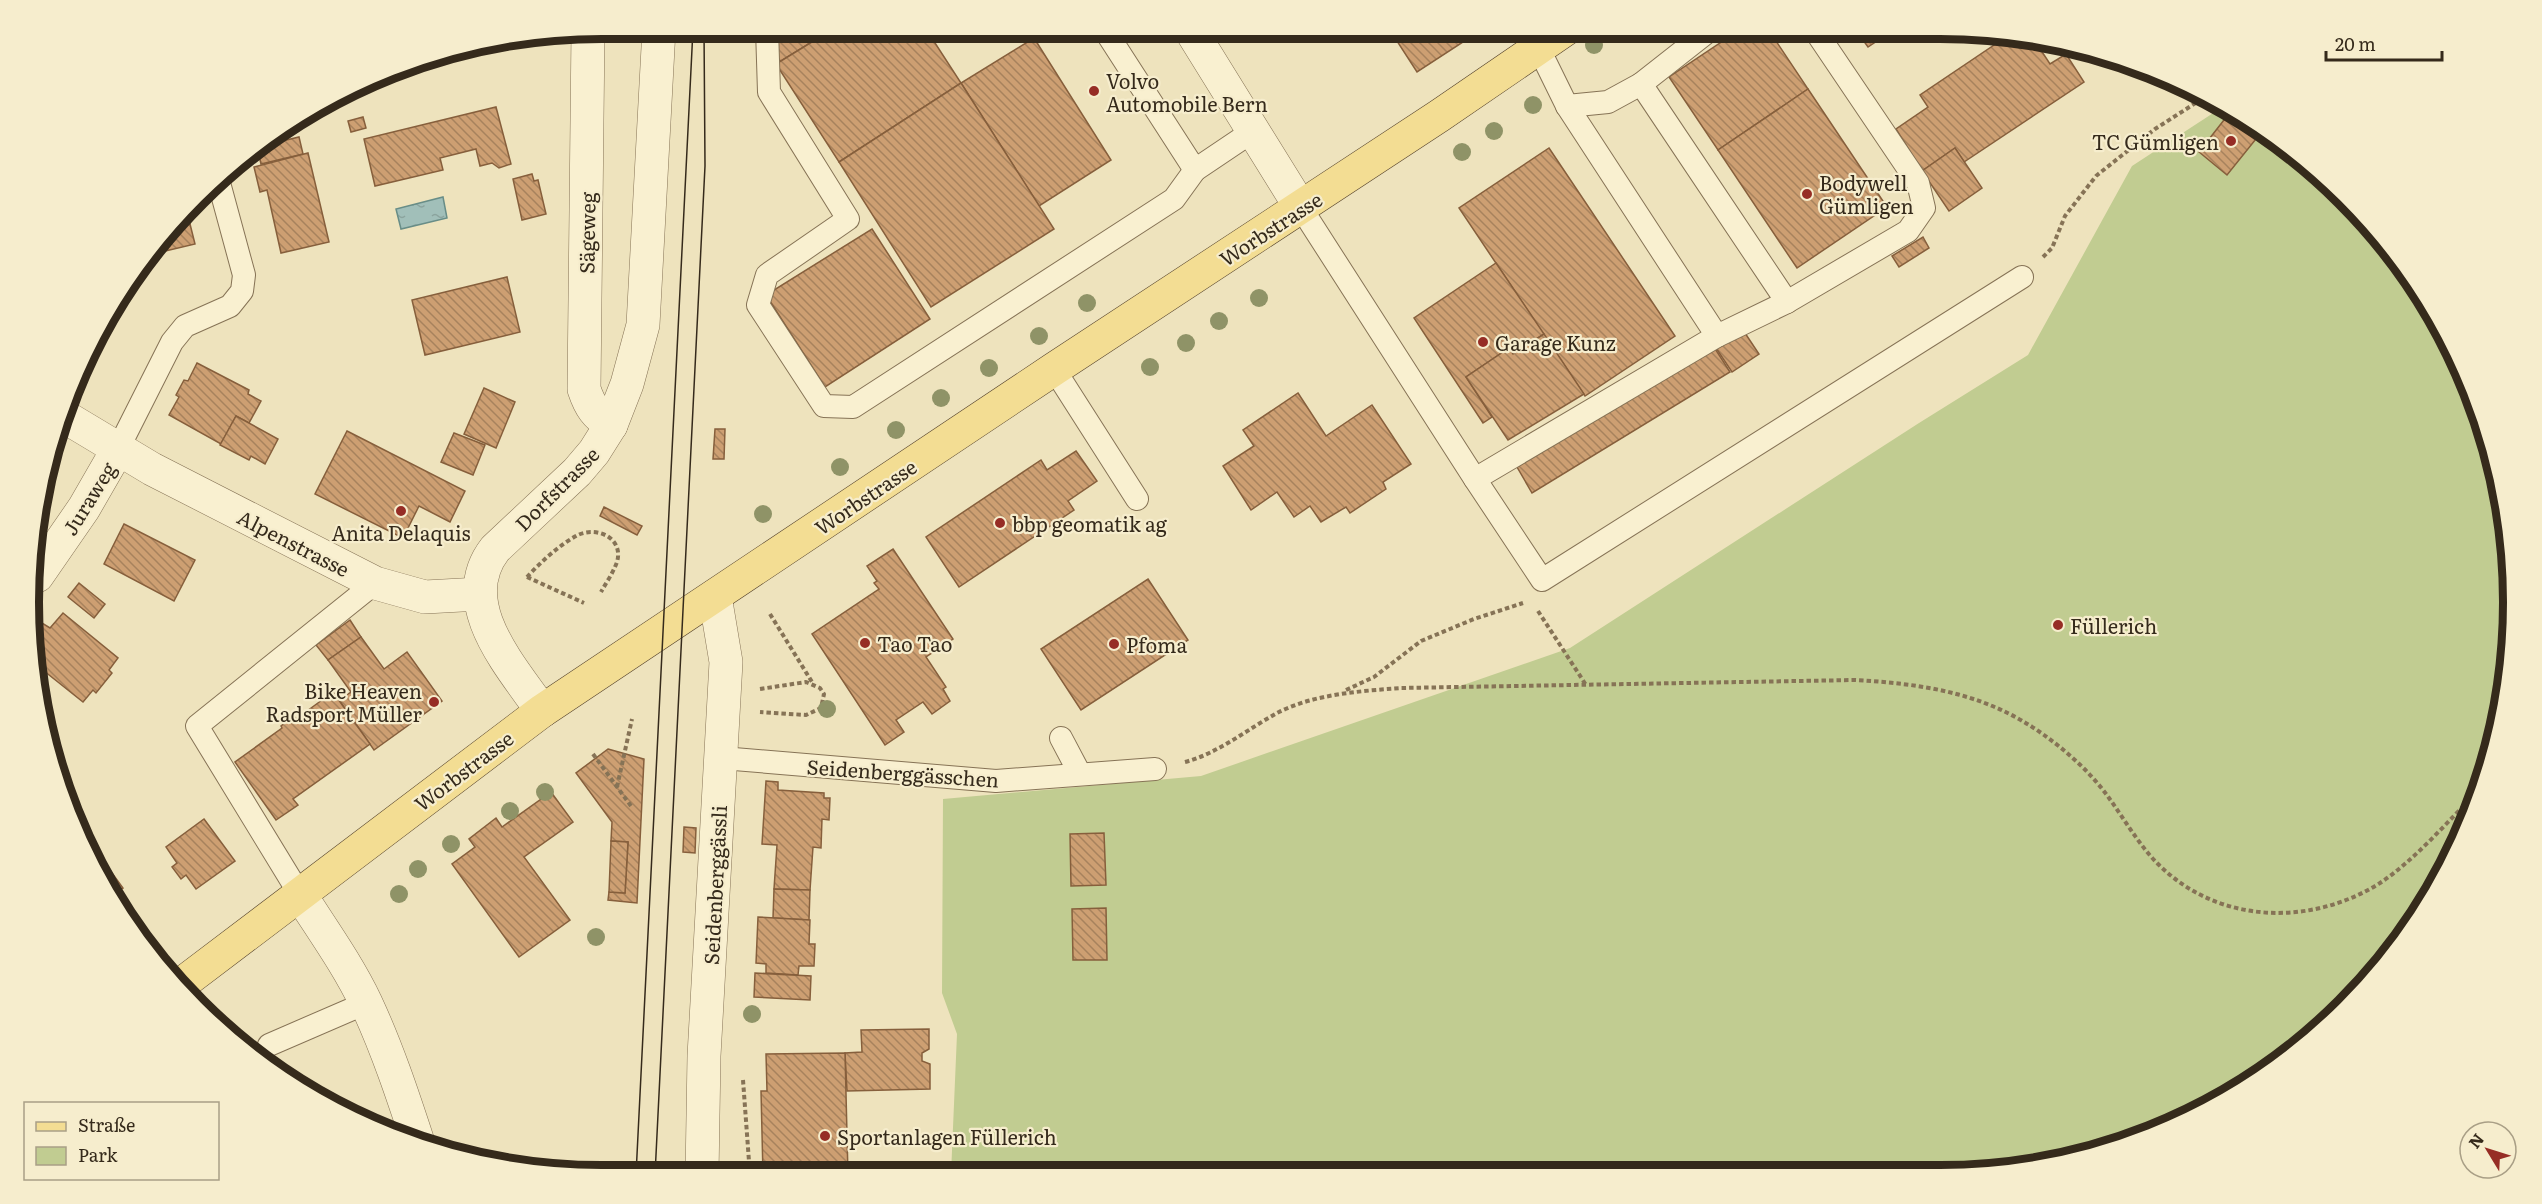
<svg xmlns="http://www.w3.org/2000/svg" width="2542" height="1204" viewBox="0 0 2542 1204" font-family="Literata,serif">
  <defs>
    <pattern id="water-ripples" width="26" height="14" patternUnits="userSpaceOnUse" patternTransform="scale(1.5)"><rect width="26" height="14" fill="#a1bfb9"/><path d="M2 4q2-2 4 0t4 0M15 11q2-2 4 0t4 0" fill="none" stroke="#8ba49e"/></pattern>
    <pattern id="building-back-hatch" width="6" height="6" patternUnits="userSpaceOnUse" patternTransform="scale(1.5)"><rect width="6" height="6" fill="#cd9f72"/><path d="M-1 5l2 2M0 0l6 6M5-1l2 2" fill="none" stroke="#a7825d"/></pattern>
  </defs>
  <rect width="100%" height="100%" fill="#eee3bd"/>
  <path fill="#c1cc91" d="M2224,106L2259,125L2346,197L2417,284L2470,383L2503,490L2513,602L2502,714L2470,822L2395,951L2289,1057L2160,1132L2015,1171L951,1174L957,1034L942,993L943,799L1201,776L1570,648L1919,423L2028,355L2132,166Z"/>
  <path fill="url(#water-ripples)" stroke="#688d87" stroke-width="1.5" d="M443,197L447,218L401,229L396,209Z"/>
  <g fill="url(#building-back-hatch)" stroke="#865f3c" stroke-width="1.5">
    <path d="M781,29H833L776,64L774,60Z"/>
    <path d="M833,29H926L961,83L839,162L776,64Z"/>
    <path d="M1409,29H1483L1417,72L1395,38Z"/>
    <path d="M1741,29H1768L1808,89L1718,150L1669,77Z"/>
    <path d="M1855,29H1895L1868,47Z"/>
    <path d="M2009,35L2033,38L2050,64L2066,54L2084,82L1964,162L1955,148L1922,171L1896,129L1928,107L1920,95Z"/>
    <path d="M1034,38L1111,160L1039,206L961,83Z"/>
    <path d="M961,83L1054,229L931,307L839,162Z"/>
    <path d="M1808,89L1887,207L1797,268L1718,150Z"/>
    <path d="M496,107L511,164L499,168L492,163L480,166L476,149L440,158L443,170L375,186L364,139Z"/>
    <path d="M2231,111L2264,129L2227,175L2199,152Z"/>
    <path d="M363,117L366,128L351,132L348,121Z"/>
    <path d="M299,137L303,154L261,164L257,147Z"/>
    <path d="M1549,148L1675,336L1585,396L1459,208Z"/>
    <path d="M1955,148L1982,188L1949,211L1922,171Z"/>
    <path d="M308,153L329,242L281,253L267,190L260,192L254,167Z"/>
    <path d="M532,174L534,181L538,180L546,214L522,220L513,179Z"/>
    <path d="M188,216L195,244L153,254Z"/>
    <path d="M872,229L930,319L825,387L766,295Z"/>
    <path d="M1923,237L1929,248L1899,267L1892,256Z"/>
    <path d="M1496,263L1544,334L1513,354L1509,348L1466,377L1492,417L1483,423L1414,318Z"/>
    <path d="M507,277L520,332L425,355L412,300Z"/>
    <path d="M1743,330L1759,354L1732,372L1716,348Z"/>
    <path d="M1544,334L1584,394L1508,440L1466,377L1509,348L1513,354Z"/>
    <path d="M1714,347L1730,372L1532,493L1517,467Z"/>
    <path d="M197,363L249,390L248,394L261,401L249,423L236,416L221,444L169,415L179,397L176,395L184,380L188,381Z"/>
    <path d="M484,388L515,402L496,448L464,434Z"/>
    <path d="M1298,393L1326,436L1372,405L1411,464L1383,482L1386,489L1350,513L1346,507L1321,522L1310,506L1294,517L1277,492L1251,510L1223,466L1254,446L1243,430Z"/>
    <path d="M236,416L278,439L265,464L251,456L249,460L220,445Z"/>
    <path d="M715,429H725L724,459H713Z"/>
    <path d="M347,431L465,491L450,522L419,506L403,538L315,494Z"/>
    <path d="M454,433L485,445L473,475L441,462Z"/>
    <path d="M1076,451L1097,481L1068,501L1074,510L959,587L926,537L1041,460L1047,470Z"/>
    <path d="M604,507L642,526L637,535L600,516Z"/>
    <path d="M124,524L195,560L174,601L104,564Z"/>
    <path d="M893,549L953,639L926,657L946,687L943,689L950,701L932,714L923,702L896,720L904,732L885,745L812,634L879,589L874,583L877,581L867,566Z"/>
    <path d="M1148,579L1188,640L1081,710L1041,649Z"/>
    <path d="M79,583L105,604L94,618L68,597Z"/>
    <path d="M63,613L118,658L109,670L112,673L96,693L93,690L83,702L34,663V648L40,642L35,637V632L42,623L50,628Z"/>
    <path d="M350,620L361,637L328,660L316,645Z"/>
    <path d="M361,637L384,669L407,652L442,701L374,750L339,700L351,692L328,660Z"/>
    <path d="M333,692L370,744L293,799L298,805L276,820L235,762L282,728L281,726L294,716L296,719Z"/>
    <path d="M608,749L644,759L637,903L608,900L609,892L625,893L628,842L611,841L612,822L576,773Z"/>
    <path d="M766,781L778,782V790L824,793V798H830L829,820L822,819L821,848L813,847L810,890L774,889L777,845L762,844Z"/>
    <path d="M551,792L573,822L524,857L570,920L519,957L452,864L475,847L469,839L496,818L502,827Z"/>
    <path d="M204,819L235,861L196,889L186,875L181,879L172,867L177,863L166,847Z"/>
    <path d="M684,827L696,828L695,853L683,852Z"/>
    <path d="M1104,833L1106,885L1071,886L1070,834Z"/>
    <path d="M611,841L628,842L625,893L609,892Z"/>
    <path d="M93,847L123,888L112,896L88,856L87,852Z"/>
    <path d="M774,889L810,890L809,920L773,918Z"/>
    <path d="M1106,908L1107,960H1073L1072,909Z"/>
    <path d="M758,917L810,920L809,944H815L814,966H799L798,975L766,973V964L756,963Z"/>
    <path d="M755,973L811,976L810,1000L754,997Z"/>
    <path d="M929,1029V1049L922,1053V1061L930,1064V1089L847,1091L845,1053L862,1052L861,1030Z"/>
    <path d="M845,1053L848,1175H763L761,1091H767L766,1054Z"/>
  </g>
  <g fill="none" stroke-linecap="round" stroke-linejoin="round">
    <defs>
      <g id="service">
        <path d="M767,29L769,92L848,219L767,275L758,305L824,406L853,407L1174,199L1195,170"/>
        <path d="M1104,29L1195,170L1253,131"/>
        <path d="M1711,29L1641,84L1787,302"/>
        <path d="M1538,47L1567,106L1717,336"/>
        <path d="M1567,106L1608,102L1641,84"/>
        <path d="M1301,208L1475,479L1542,580L2022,277"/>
        <path d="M1054,369L1137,499"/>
        <path d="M118,449L172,342L185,326L230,306L242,291L244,275L219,183"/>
        <path d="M1475,479L1717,336L1787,302L1908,231L1924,208L1918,183L1814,29"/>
        <path d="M1061,738L1080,774"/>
        <path d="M722,758L996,781L1155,769"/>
        <path d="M299,893L197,726L375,583"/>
        <path d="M269,1045L366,1003"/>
      </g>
      <g id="minor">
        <path d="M1190,29L1301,208"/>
        <path d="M588,31L584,389C590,407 596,415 611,425"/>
        <path d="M62,415L152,469L375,583L425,597L480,594"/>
        <path d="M37,576L84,508L118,449"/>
        <path d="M299,893C322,929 348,965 366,1003C387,1048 403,1096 418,1142"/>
      </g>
      <g id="tertiary">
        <path d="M542,711C511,666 453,603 495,549L577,472L594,452L611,425L627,384L643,325L659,29"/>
        <path d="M702,1175L704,1056L726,662L715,596"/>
      </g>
      <path id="primary" d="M179,986L542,711L1054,369L1439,116L1566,29"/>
    </defs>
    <use href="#service" stroke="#867356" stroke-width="24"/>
    <use href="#minor" stroke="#867356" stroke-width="34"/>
    <use href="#tertiary" stroke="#867356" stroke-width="34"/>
    <use href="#primary" stroke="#54412b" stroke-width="34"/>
    <g stroke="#867356" stroke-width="4" stroke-dasharray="4.5 3" stroke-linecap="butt">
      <path d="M2043,257L2052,248L2065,216L2096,176L2155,129L2205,97"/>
      <path d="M527,577C541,562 559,545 578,535C597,526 624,538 617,562C613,573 606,583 601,592"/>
      <path d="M527,577L584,603"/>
      <path d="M1538,611L1586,685"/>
      <path d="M770,614L812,682"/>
      <path d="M760,689L806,682L820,688L824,694L821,708L806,715L760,712"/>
      <path d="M1346,690L1374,677L1421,641L1474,619L1523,603"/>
      <path d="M593,754L631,806"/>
      <path d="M1185,762C1219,753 1249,728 1279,712C1315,694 1361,691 1401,688L1855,680C1924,684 1986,693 2044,735C2068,752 2092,774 2109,798C2125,820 2139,845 2158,864C2218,924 2310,927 2380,883C2415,860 2449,820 2479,790"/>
      <path d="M617,787L632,719"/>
      <path d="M743,1080L750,1175"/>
    </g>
    <use href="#service" stroke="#f9f0d0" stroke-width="22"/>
    <use href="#minor" stroke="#f9f0d0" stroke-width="33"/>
    <use href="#tertiary" stroke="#f9f0d0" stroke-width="33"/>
    <use href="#primary" stroke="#f3dd93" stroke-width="33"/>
    <g stroke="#352a1b" stroke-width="1.5">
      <path d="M636,1175L693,29"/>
      <path d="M655,1175L705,166L704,29"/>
    </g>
  </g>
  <g fill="#8f9367">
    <circle cx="1594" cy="45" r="9"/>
    <circle cx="1533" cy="105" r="9"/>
    <circle cx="1494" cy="131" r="9"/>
    <circle cx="1462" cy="152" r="9"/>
    <circle cx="1259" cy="298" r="9"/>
    <circle cx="1087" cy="303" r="9"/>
    <circle cx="1219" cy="321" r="9"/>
    <circle cx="1039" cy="336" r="9"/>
    <circle cx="1186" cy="343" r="9"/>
    <circle cx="1150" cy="367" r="9"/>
    <circle cx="989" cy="368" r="9"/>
    <circle cx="941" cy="398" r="9"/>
    <circle cx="896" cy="430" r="9"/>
    <circle cx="840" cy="467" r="9"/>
    <circle cx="763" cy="514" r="9"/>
    <circle cx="827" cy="709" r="9"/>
    <circle cx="545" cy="792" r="9"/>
    <circle cx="510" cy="811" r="9"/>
    <circle cx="451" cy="844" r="9"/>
    <circle cx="418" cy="869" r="9"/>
    <circle cx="399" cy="894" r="9"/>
    <circle cx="596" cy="937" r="9"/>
    <circle cx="752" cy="1014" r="9"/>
  </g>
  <g fill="#962d25" stroke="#f6edcd" stroke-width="2">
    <circle cx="1094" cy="91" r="6"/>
    <circle cx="2231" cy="141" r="6"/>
    <circle cx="1807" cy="194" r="6"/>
    <circle cx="1483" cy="342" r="6"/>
    <circle cx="401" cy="511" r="6"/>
    <circle cx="1000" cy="523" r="6"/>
    <circle cx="2058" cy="625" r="6"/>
    <circle cx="865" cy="643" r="6"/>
    <circle cx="1114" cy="644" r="6"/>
    <circle cx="434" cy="702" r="6"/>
    <circle cx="825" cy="1136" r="6"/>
  </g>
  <g text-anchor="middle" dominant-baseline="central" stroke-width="4.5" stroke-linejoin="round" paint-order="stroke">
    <g font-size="20" fill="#352a1b" stroke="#f6edcd" text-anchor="start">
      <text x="1106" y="80">Volvo<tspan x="1106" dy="23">Automobile Bern</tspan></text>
      <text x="2219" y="141" text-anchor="end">TC Gümligen</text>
      <text x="1819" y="182">Bodywell<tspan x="1819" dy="23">Gümligen</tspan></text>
      <text x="1495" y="342">Garage Kunz</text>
      <text x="1012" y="523">bbp geomatik ag</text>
      <text x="401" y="532" text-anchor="middle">Anita Delaquis</text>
      <text x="2070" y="625">Füllerich</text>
      <text x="877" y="643">Tao Tao</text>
      <text x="1126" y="644">Pfoma</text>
      <text x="422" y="690" text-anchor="end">Bike Heaven<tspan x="422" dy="23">Radsport Müller</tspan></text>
      <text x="837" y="1136">Sportanlagen Füllerich</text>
    </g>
    <g font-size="20" fill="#352a1b" stroke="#f6edcd">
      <text transform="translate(1270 228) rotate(-33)">Worbstrasse</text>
      <text transform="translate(586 233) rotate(-89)">Sägeweg</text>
      <text transform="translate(556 488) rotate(-45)">Dorfstrasse</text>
      <text transform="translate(865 496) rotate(-34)">Worbstrasse</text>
      <text transform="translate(88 498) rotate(-58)">Juraweg</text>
      <text transform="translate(294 542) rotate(27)">Alpenstrasse</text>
      <text transform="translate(463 770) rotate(-37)">Worbstrasse</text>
      <text transform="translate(903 772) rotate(4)">Seidenberggässchen</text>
      <text transform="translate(714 885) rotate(-87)">Seidenberggässli</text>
    </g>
  </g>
  <path d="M0 0H2542V1204H0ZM602 39H1940A563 563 0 0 1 2503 602V602A563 563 0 0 1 1940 1165H602A563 563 0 0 1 39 602V602A563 563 0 0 1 602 39Z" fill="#f6edcd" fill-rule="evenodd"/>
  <path fill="none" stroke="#352a1b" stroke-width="8" d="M602 39H1940A563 563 0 0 1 2503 602V602A563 563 0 0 1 1940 1165H602A563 563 0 0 1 39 602V602A563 563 0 0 1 602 39Z"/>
  <rect x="24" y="1102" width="195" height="78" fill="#f6edcd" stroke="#a99f86" stroke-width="1.5"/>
  <rect x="36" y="1122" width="30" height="9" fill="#f3dd93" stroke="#a99f86" stroke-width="1.5"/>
  <text x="78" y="1132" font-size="18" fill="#352a1b">Straße</text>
  <rect x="36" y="1147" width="30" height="18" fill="#c1cc91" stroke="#a99f86" stroke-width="1.5"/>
  <text x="78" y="1162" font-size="18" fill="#352a1b">Park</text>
  <g transform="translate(2488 1150) rotate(308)"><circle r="28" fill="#f6edcd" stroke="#a99f86" stroke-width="1.5"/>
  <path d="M0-4.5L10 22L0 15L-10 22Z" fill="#962d25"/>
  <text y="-9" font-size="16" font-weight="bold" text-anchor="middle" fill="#352a1b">N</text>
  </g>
  <path d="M2326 51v9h116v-9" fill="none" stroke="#352a1b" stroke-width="3"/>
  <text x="2335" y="51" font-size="18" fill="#352a1b" stroke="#f6edcd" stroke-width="4.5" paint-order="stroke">20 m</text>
</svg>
